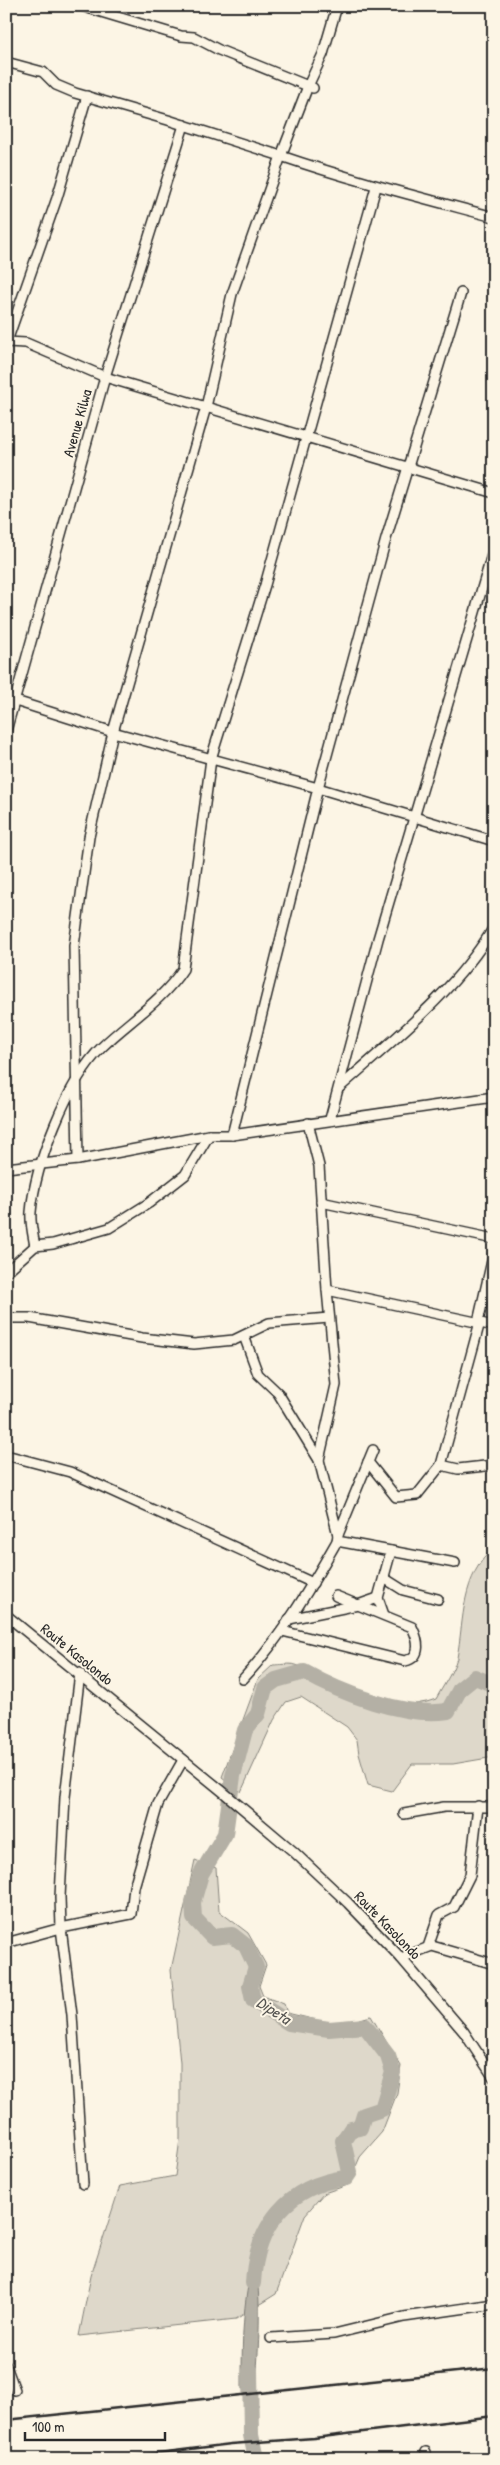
<svg xmlns="http://www.w3.org/2000/svg" width="500" height="2465" viewBox="0 0 500 2465" font-family="'Patrick Hand',sans-serif">
  <rect width="100%" height="100%" fill="#fcf5e5"/>
  <filter id="ink" filterUnits="userSpaceOnUse"><feTurbulence type="fractalNoise" baseFrequency=".02" numOctaves="2"/><feDisplacementMap in="SourceGraphic" scale="10" xChannelSelector="R" yChannelSelector="G"/><feConvolveMatrix kernelMatrix="1 2 1 2 8 2 1 2 1" color-interpolation-filters="sRGB"/></filter>
  <g filter="url(#ink)">
    <g fill="#ded8ca" stroke="#84827a">
      <path d="M494,1548V1757L453,1764H412L392,1791L368,1785L359,1754L357,1740L347,1727L301,1697L286,1702L274,1720L241,1792L222,1777L258,1679L273,1665C280,1665 289,1663 296,1665C341,1678 388,1718 436,1699C443,1686 453,1672 457,1658C464,1620 461,1575 494,1548Z"/>
      <path d="M195,1860L216,1868L219,1911L248,1933L266,1965L259,1986L263,1996L284,2004L287,2013L338,2025L371,2016L401,2066L397,2093L382,2132L360,2157L348,2185L324,2193L305,2215L276,2294L236,2319L79,2336L91,2276L120,2186L175,2176L180,2139V2063L171,1970Z"/>
    </g>
    <path fill="#b4b0a5" stroke="#7d7b74" d="M254,2260C263,2302 258,2346 256,2389H242C242,2346 242,2301 254,2260Z"/>
    <g fill="none" stroke-linecap="round" stroke-linejoin="round">
      <g stroke="#b4b0a5" stroke-width="16">
        <path d="M253,2283C256,2226 288,2185 346,2178L350,2172L343,2141L351,2129L360,2128L364,2115L382,2109L393,2072L388,2056L365,2026L329,2029L289,2023L253,2000L250,1986L256,1967L246,1946L232,1935L212,1937L194,1918L193,1902L201,1874L225,1834L233,1776L245,1730L258,1714L265,1688L276,1680L304,1672C341,1693 405,1718 448,1711L460,1689L475,1677L494,1685"/>
        <path d="M250,2370L251,2435L256,2459"/>
      </g>
      <defs>
        <g id="minor">
          <path d="M81,6L181,36L194,37L219,50L313,88"/>
          <path d="M337,6L323,54L308,86L281,156C351,180 423,198 494,217"/>
          <path d="M6,62L43,72L56,85L75,93L168,120L281,156L232,294L206,407L113,732L89,837L74,946L78,1160"/>
          <path d="M6,342L26,343L105,377L494,493"/>
          <path d="M6,344L57,198L87,96"/>
          <path d="M6,698L113,732L318,788L494,841"/>
          <path d="M6,731L105,377L184,125"/>
          <path d="M339,1088C394,1039 456,991 494,927"/>
          <path d="M330,1119L378,939L494,548"/>
          <path d="M232,1135L318,788L386,539L461,293"/>
          <path d="M6,1168L78,1160L209,1135H232L494,1097"/>
          <path d="M321,1202L494,1239"/>
          <path d="M35,1246C33,1235 30,1223 31,1212C35,1165 67,1081 102,1047C129,1021 162,1001 183,969L211,759L265,585L376,187"/>
          <path d="M6,1272L35,1246L53,1244L109,1228L149,1203L185,1175L209,1135"/>
          <path d="M327,1290L494,1326"/>
          <path d="M6,1318H29L142,1338L194,1344L234,1340L269,1323L329,1318"/>
          <path d="M478,1322L494,1252"/>
          <path d="M244,1336L258,1374L278,1393L319,1460"/>
          <path d="M6,1455L70,1472L313,1583"/>
          <path d="M368,1462L396,1497L417,1495L441,1465L480,1322"/>
          <path d="M441,1465L458,1469L494,1465"/>
          <path d="M338,1535L373,1450"/>
          <path d="M337,1541L455,1563"/>
          <path d="M384,1578L403,1590L438,1599"/>
          <path d="M6,1615L222,1791L294,1852L348,1903L401,1958L464,2032L494,2078"/>
          <path d="M384,1615L378,1598L391,1551"/>
          <path d="M289,1619L358,1605L378,1598"/>
          <path d="M282,1631L405,1661C423,1657 418,1639 412,1627L336,1596"/>
          <path d="M80,1673L65,1797L60,1897L61,1928L72,2015L83,2184"/>
          <path d="M243,1679C281,1638 309,1590 337,1541L338,1535L319,1460L336,1385L327,1290L319,1166L308,1123"/>
          <path d="M404,1814L444,1807H494"/>
          <path d="M6,1943L61,1928L131,1914L134,1887L158,1804L183,1760"/>
          <path d="M428,1947L439,1915L454,1907L470,1875L478,1806"/>
          <path d="M401,1958L432,1946L494,1964"/>
          <path d="M271,2338L334,2334L404,2317L494,2304"/>
          <path d="M6,2366L15,2390"/>
          <path d="M426,2452L427,2459"/>
        </g>
      </defs>
      <use href="#minor" stroke="#2b2b2b" stroke-width="12"/>
      <use href="#minor" stroke="#fcf5e5" stroke-width="9"/>
      <g stroke="#2b2b2b" stroke-width="2.5">
        <path d="M6,2420L494,2368"/>
        <path d="M110,2459L231,2444L314,2438L494,2416"/>
      </g>
    </g>
  </g>
  <g text-anchor="middle" dominant-baseline="central" stroke-width="4" stroke-linejoin="round" paint-order="stroke">
    <g font-size="15" fill="#2b2b2b" stroke="#fcf5e5">
      <text transform="translate(77 423) rotate(-74)">Avenue Kilwa</text>
      <text transform="translate(77 1654) rotate(39)">Route Kasolondo</text>
      <text transform="translate(388 1925) rotate(46)">Route Kasolondo</text>
    </g>
    <g font-size="16" font-style="italic" fill="#545350" stroke="#fcf5e5">
      <text transform="translate(274 2010) rotate(33)">Dipeta</text>
    </g>
  </g>
  <rect width="500" height="2465" fill="none" stroke="#fcf5e5" stroke-width="25"/>
  <rect x="12" y="12" width="475" height="2440" fill="none" stroke="#2b2b2b" stroke-width="2" filter="url(#ink)"/>
  <path d="M25 2432v8h140v-8" fill="none" stroke="#2b2b2b" stroke-width="2.5"/>
  <text x="32" y="2432" font-size="15" fill="#2b2b2b" stroke="#fcf5e5" stroke-width="4" paint-order="stroke">100 m</text>
</svg>
